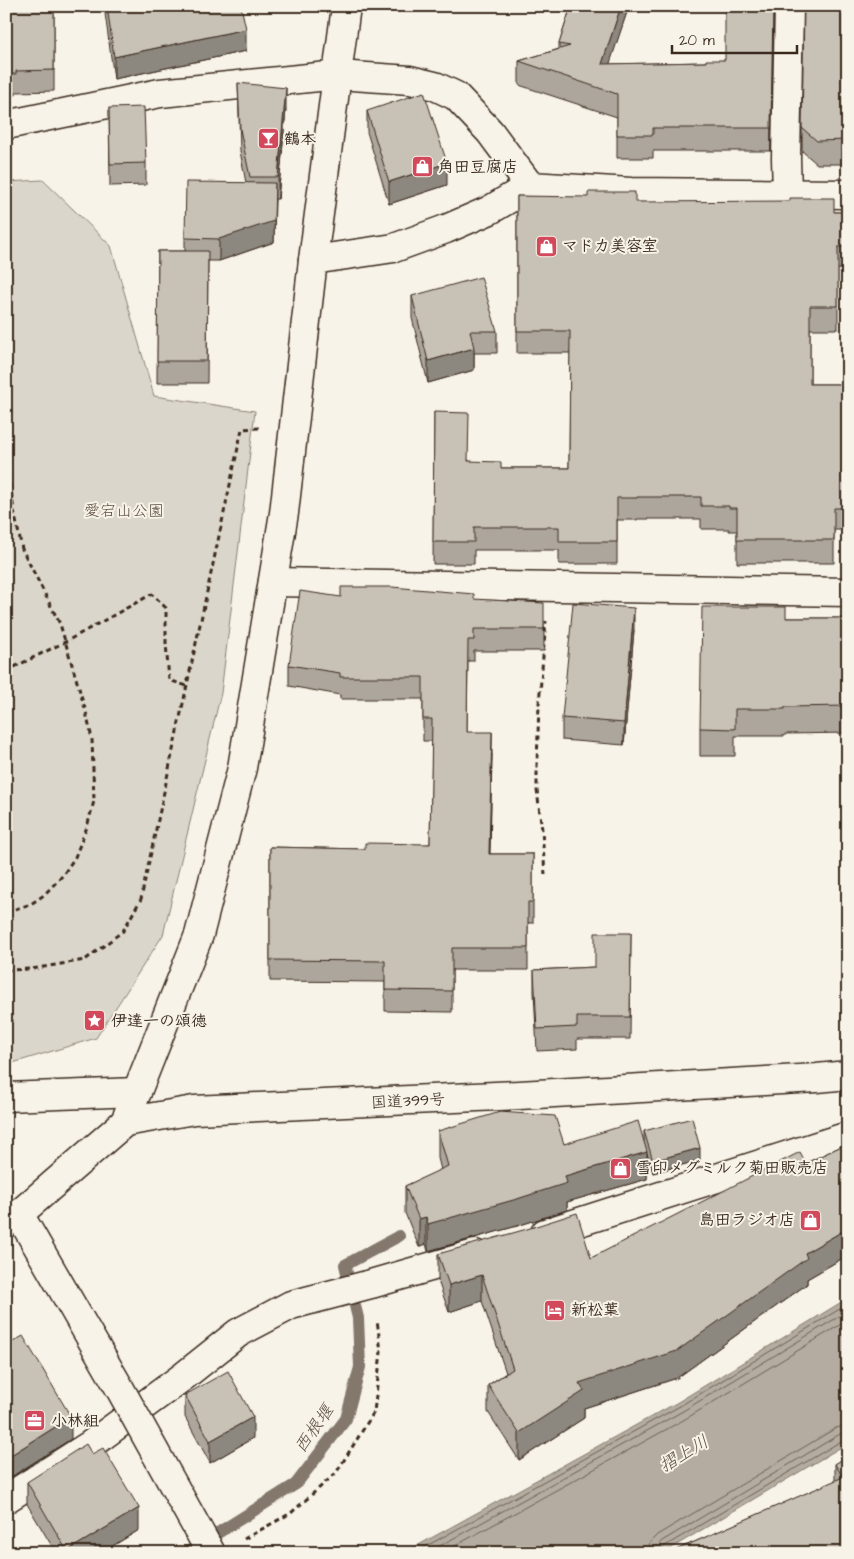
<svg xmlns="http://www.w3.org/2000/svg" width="854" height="1559" viewBox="0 0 854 1559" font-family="'Architects Daughter','Klee One',sans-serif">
  <rect width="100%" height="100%" fill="#f7f3e8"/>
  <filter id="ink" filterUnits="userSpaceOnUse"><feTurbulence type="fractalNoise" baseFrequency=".02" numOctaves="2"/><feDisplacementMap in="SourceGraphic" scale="10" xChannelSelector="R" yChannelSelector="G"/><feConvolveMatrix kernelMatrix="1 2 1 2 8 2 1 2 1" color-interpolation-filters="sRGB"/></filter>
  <g filter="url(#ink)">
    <path fill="#dbd6cb" stroke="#8b8074" d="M43,180L111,246L154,396L255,411L221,693L163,935L96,1038L6,1065V182Z"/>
    <path fill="#b4aca0" stroke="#84786c" d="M848,1298V1443L663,1553H404L678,1402Z"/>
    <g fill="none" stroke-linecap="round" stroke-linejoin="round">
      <g stroke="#6b5e52" stroke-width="1">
        <path d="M414,1553L680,1406L848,1304"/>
        <path d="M427,1553L683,1411L848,1311"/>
        <path d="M442,1553L687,1418L848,1320"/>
        <path d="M648,1553L650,1542L657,1535L836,1428L848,1425"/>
        <path d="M656,1553L657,1546L662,1541L840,1434L848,1433"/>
        <path d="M662,1553V1549L665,1546L843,1440L848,1439"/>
      </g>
      <path stroke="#84786c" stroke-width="12" d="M186,1553L296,1484L346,1419L360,1367L358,1318L345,1265L399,1236"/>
      <defs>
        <g id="minor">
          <path d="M6,125L160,93L338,75L410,80L435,86L456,96L490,132L530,186L631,192L848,194"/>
          <path d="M787,193L786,158L789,6"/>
          <path d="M313,260L394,248L446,229L490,210L530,186"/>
          <path d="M273,582L848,592"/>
          <path d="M6,1097L137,1092"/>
          <path d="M125,1122L199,935L242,768L284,513L313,260L346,6"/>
          <path d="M19,1214L119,1387"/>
          <path d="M545,1233L848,1136"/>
          <path d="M6,1499L90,1445L184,1376L238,1333L291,1305L371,1284L475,1254"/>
        </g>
        <path id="highway" d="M6,1223L19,1214L125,1122L194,1110L519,1095L817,1078L848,1075"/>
      </defs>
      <use href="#minor" stroke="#3b2a1e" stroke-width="31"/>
      <use href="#highway" stroke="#3b2a1e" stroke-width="31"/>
      <g stroke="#3b2a1e" stroke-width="3" stroke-dasharray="5 4" stroke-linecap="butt">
        <path d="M6,439L8,471L14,511L22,549L60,624L86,712L92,739L94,801L87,827L75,857L63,875L44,895L31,904L6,912"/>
        <path d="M6,671L65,642L152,594L166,608V643L169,680L187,686"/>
        <path d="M545,875L542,830L537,790V764L539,704L546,621"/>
        <path d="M6,970L32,969L85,960L123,931L141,899L242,429L259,428"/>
        <path d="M244,1539L291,1513L336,1473L374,1412L381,1352L377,1320"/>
      </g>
      <use href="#minor" stroke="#f7f3e8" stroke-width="28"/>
      <use href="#highway" stroke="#f7f3e8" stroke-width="28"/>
      <defs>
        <path id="minor-bridge" d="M119,1387L211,1553"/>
      </defs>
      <use href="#minor-bridge" stroke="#3b2a1e" stroke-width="31" stroke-linecap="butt"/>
      <use href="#minor-bridge" stroke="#f7f3e8" stroke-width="28"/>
    </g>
    <g fill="#aca69d" stroke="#3b2a1e">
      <path d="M6,6H54V91L16,92V95H6Z"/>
      <path d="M104,6H241L246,51L114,79Z"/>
      <path d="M571,6H629L609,64L706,62L725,60L773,6L771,151H653V158H617V117L519,85V61L559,49V44Z"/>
      <path d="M848,6V164H817L802,151V128Z"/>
      <path d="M238,83L286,109L278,199H275L274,242L219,261H208L207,383H157L158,251H185V238L246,183L240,151Z"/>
      <path d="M109,108L146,163V185L110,186Z"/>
      <path d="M367,111L447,185L389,204L367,132Z"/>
      <path d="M517,196L635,202L834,212H848V269H838V329H810V384H848L846,530H834V563H737V531H729V529H701V519H637V520H617V564H559V550H474V564H433L434,412L469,461L501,468H569L570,353H517Z"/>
      <path d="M412,296L497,331V353H474V370L428,383L412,318Z"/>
      <path d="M341,597L474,599L544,624V651H474V661H468L467,732L492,754L490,854H533V923H528V970H452V1012L385,1011V982L270,981V847L365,849L430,844L432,741H423V699H340V695L289,686V665Z"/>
      <path d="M786,618H848V733L785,734V736H735V756H700V728Z"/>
      <path d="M634,630L624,745L562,740V718Z"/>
      <path d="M631,933L630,1039H577V1049L537,1051L534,992V970L595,967Z"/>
      <path d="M438,1131L564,1144L644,1142V1131L700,1160L653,1173L647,1153V1179L567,1202V1210L517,1226L428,1251L426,1244L419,1247L405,1213V1186L441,1170L438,1158Z"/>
      <path d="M848,1143V1255L807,1279V1284L677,1378L584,1408V1418L519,1460L488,1412V1385L506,1373L482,1301L449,1312L438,1281V1254L591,1258L806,1163Z"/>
      <path d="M6,1346L71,1439L11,1477L6,1468Z"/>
      <path d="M185,1395L253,1438L210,1463L185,1417Z"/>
      <path d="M848,1456V1553H676V1550L835,1481V1464Z"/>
      <path d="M27,1482L139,1530L101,1553H56L27,1504Z"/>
    </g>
    <g fill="#8c877f" stroke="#3b2a1e">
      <path d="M621,6H629L602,87V64Z"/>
      <path d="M773,6L771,151V128Z"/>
      <path d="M246,29V51L114,79V57Z"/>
      <path d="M286,88V109L278,199V177Z"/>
      <path d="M447,163V185L389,204V182Z"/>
      <path d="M275,183L274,242L219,261V239Z"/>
      <path d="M474,348V370L428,383V361Z"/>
      <path d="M634,608V630L624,745V723Z"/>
      <path d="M492,732V754L489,876V854Z"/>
      <path d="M700,1148V1160L653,1173V1161Z"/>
      <path d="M647,1152V1179L567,1202V1210L517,1226L428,1251V1224L565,1176Z"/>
      <path d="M426,1217V1244L419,1247V1219Z"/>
      <path d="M848,1228V1255L807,1279V1284L677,1378L584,1408V1418L519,1460V1433L579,1383L805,1253Z"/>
      <path d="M482,1275V1301L449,1312V1285Z"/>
      <path d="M71,1417V1439L11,1477V1455Z"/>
      <path d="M253,1417V1438L210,1463V1441Z"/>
      <path d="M139,1508V1530L101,1553H67V1551Z"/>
      <path d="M848,1548V1553H837Z"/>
    </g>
    <g fill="#c8c1b6" stroke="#3b2a1e">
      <path d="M6,6H54V70L16,71V74H6Z"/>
      <path d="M107,6H241L246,29L114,57Z"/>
      <path d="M571,6H621L602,64L706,62V60H725V6H773L771,128H653V135H617V94L519,61L570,46L559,44Z"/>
      <path d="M804,6H848V140L817,141L802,128Z"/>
      <path d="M238,83L286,88L278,177H250L240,129Z"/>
      <path d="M424,92L447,163L389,182L367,111Z"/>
      <path d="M144,107L146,163L110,164L109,108Z"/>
      <path d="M186,182L275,183L274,221L219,239L185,238Z"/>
      <path d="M588,192H635V202L790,201V198H834V212H848V247H838V306H810V384H848L846,508H834V540H737V508H729V506H701V497H637V498H617V542H559V527H474V542H433L434,412L469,413L468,461L501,462V468H569L570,331H517V196L588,197Z"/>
      <path d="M158,251H208L207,361H157Z"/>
      <path d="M481,277L497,331H470L474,348L428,361L412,296Z"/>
      <path d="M341,587H392L474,594V599L544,603V629H474V640H468L467,732H492L489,854H533V902H528V948H452V991L385,990V961L270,960V847L365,849V843L430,844L432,719H423V677H340V673L289,665L300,591L341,597Z"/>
      <path d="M573,603L634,608L624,723L562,718Z"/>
      <path d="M702,607H786V618H848V706L785,707V709H735V729L700,728Z"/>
      <path d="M595,933H631L630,1017H577V1027L537,1029L534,970L595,967Z"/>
      <path d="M500,1112L555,1116L564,1144L638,1121L647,1152L565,1176L567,1183L517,1199L428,1224L426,1217L419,1219L405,1186L448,1166L438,1131Z"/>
      <path d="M692,1118L700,1148L653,1161L644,1131Z"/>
      <path d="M848,1143V1228L805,1253L807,1258L677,1351L579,1383L584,1391L519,1433L488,1385L513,1369L482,1275L449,1285L438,1254L527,1229L577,1213L591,1258L800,1152L806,1163Z"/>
      <path d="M23,1336L71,1417L11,1455L6,1447V1346Z"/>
      <path d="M228,1371L253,1417L210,1441L185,1395Z"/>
      <path d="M86,1444L92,1454L103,1448L139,1508L67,1551L27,1482Z"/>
      <path d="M848,1456V1548L837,1553H677L676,1550L843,1477L835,1464Z"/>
    </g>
  </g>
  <defs>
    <symbol id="bar-square" viewBox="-11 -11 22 22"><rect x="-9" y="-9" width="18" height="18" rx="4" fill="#d1495b" stroke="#f7f3e8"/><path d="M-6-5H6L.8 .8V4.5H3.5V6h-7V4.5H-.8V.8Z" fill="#fff"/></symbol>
    <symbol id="shop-square" viewBox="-11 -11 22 22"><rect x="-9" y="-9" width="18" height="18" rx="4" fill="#d1495b" stroke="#f7f3e8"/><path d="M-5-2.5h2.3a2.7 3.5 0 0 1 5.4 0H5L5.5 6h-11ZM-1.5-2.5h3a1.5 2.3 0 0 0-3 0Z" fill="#fff"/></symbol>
    <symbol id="sight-square" viewBox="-11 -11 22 22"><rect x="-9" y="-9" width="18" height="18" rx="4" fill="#d1495b" stroke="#f7f3e8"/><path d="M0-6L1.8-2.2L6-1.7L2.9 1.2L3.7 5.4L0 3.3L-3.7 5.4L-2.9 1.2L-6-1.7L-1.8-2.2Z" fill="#fff"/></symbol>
    <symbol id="hotel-square" viewBox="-11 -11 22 22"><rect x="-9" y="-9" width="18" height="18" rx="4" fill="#d1495b" stroke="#f7f3e8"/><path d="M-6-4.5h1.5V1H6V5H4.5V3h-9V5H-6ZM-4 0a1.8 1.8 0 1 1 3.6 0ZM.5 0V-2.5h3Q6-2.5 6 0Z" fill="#fff"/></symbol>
    <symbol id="office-square" viewBox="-11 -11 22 22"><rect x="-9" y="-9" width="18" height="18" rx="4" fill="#d1495b" stroke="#f7f3e8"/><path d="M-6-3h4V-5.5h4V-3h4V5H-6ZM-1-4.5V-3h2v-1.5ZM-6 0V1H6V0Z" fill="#fff"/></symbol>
  </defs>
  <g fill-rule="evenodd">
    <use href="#bar-square" x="256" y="126" width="25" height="25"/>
    <use href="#shop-square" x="410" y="154" width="25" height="25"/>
    <use href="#shop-square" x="534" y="234" width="25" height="25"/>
    <use href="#sight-square" x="82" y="1008" width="25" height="25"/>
    <use href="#shop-square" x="608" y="1156" width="25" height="25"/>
    <use href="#shop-square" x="798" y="1208" width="25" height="25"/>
    <use href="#hotel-square" x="542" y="1298" width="25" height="25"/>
    <use href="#office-square" x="22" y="1408" width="25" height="25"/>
  </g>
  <g text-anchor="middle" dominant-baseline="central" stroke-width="4" stroke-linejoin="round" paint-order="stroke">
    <g font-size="16" font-weight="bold" fill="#3b2a1e" stroke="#f7f3e8" text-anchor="start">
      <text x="284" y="139">鶴本</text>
      <text x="438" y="167">角田豆腐店</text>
      <text x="562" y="246">マドカ美容室</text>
      <text x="111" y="1021">伊達一の頌徳</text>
      <text x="636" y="1168">雪印メグミルク菊田販売店</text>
      <text x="795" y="1220" text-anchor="end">島田ラジオ店</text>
      <text x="571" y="1310">新松葉</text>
      <text x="51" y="1421">小林組</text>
    </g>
    <g font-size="16" fill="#5b4c41" stroke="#f7f3e8">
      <text x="124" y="511">愛宕山公園</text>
    </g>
    <g font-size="16" fill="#3b2a1e" stroke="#f7f3e8">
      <text transform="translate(408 1101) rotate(-3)">国道399号</text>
    </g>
    <g font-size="18" font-style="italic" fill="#5f5145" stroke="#f7f3e8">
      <text transform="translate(314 1429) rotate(-55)">西根堰</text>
      <text transform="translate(684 1454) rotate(-31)">摺上川</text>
    </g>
  </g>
  <rect width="854" height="1559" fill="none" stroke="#f7f3e8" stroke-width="25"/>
  <rect x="12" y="12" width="829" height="1534" fill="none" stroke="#3b2a1e" stroke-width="2" filter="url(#ink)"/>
  <path d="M672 45v8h125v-8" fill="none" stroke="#3b2a1e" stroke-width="2.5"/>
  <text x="679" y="45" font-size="15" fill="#3b2a1e" stroke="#f7f3e8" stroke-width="4" paint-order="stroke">20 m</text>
</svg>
